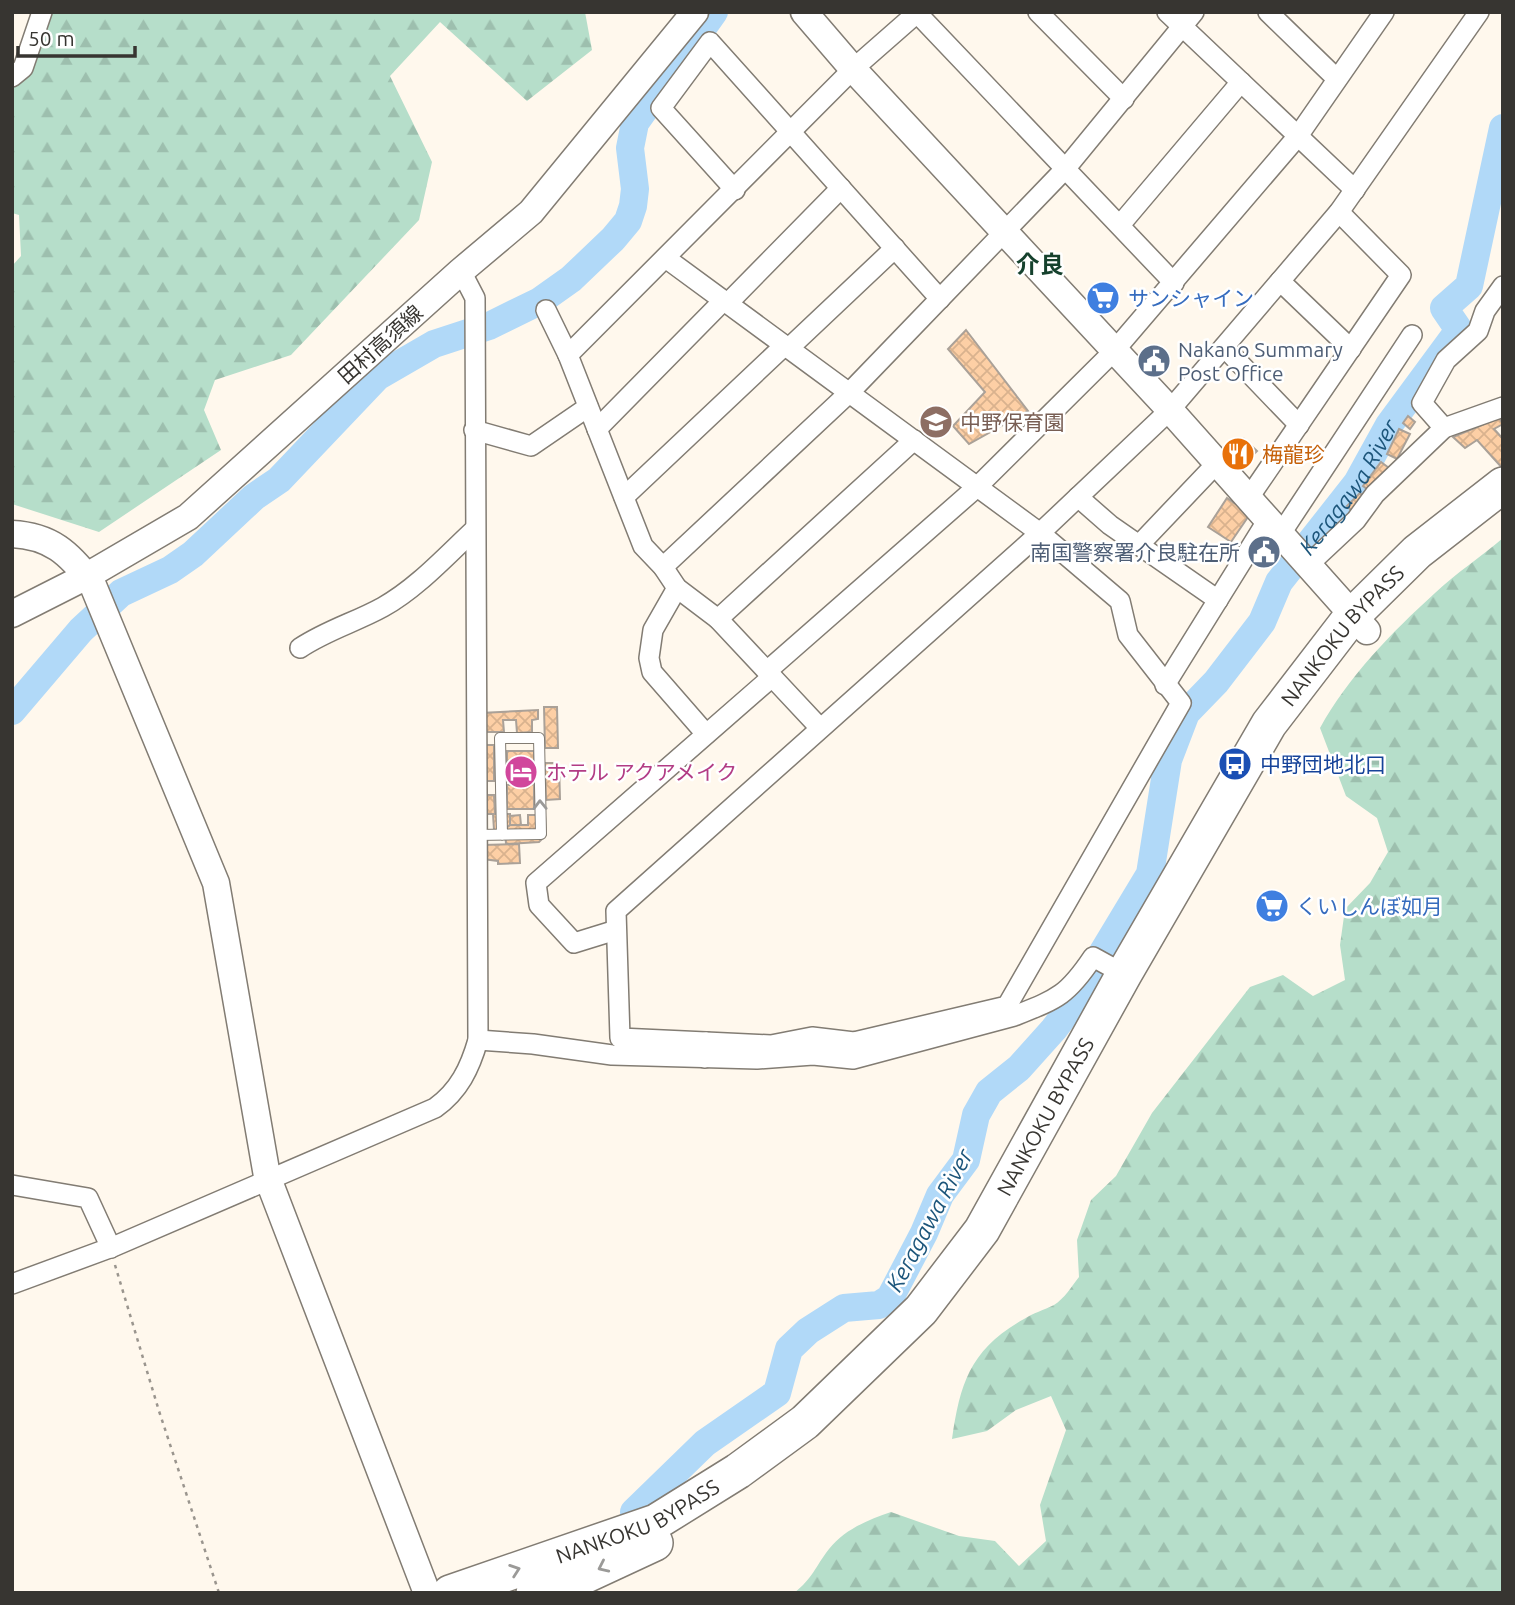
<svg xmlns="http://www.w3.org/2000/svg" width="1515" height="1605" viewBox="0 0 1515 1605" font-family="Ubuntu,'Noto Sans JP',sans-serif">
  <defs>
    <pattern id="forest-firs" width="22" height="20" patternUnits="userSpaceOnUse" patternTransform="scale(1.75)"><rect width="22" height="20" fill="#b6deca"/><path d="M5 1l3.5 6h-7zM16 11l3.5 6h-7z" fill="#9dbfae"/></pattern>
    <pattern id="building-cross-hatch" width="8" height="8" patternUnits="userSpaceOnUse" patternTransform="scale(1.75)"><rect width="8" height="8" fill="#fdcfa5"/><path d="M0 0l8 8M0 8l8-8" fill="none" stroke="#d9b28e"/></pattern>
  </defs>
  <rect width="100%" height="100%" fill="#fff8ed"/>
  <g fill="url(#forest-firs)">
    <path d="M48,12H585L592,50L527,101L440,22L390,76L432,162L419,220L291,355L215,380L204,410L221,450L99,532L12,504V266L21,256L19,215L12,213V91Z"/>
    <path d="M1503,538V1593H794C813,1578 815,1567 829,1549C845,1529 868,1520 891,1512L959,1536L995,1541L1019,1566L1046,1541L1040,1505L1066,1430L1051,1396L1016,1410L987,1431L952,1439C960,1382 971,1349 1024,1319C1033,1313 1044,1310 1054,1305C1064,1299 1072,1286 1079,1277L1077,1240L1091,1200L1116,1176L1152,1113L1250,987L1283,975L1313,996L1345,980L1340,945L1345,909L1370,883L1388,852L1377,818L1346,796L1320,728C1348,677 1392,632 1435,593C1456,573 1481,557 1503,538Z"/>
  </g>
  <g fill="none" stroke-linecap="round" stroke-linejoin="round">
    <g stroke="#b1d9f8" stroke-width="28">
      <path d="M12,711L81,630L121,593L170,570L193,554L254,497L279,480L377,377L434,344L489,326L540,301L571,279L613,239L628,221L633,206L635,189L630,148L635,123L714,12"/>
      <path id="s1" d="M1103,952L1150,874L1168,760L1186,713L1216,682L1262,622L1279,582L1357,483L1389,425L1459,330L1444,308L1469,286L1503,128"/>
      <path d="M634,1512L705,1443L777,1393L789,1349L808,1331L844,1308L879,1305L890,1298L924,1233L940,1195L966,1160L976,1115L989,1092L1019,1068L1054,1029L1086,987L1097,966"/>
    </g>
  </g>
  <g fill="url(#building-cross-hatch)" stroke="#aaa198" stroke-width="2">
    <path d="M966,330L1028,411L969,444L953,426L985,392L948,349Z"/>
    <path d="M1408,416L1415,422L1410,429L1403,423Z"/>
    <path d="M1499,418L1503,424L1494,429L1503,439V469L1477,440L1465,448L1453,437Z"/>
    <path d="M1399,429L1410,434L1397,459L1387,454Z"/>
    <path d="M1244,439L1257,451L1239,469L1226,457Z"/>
    <path d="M1381,462L1393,471L1375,495L1363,486Z"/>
    <path d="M1360,493L1369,502L1356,515L1347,506Z"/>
    <path d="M1227,498L1250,514L1231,542L1208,527Z"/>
    <path d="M544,707H557L558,748H545Z"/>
    <path d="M538,710V719L532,720V732L517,733L516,720H503L504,732H481V713Z"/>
    <rect x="482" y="745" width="12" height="36"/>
    <path d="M507,751H534V775L512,779L507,776Z"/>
    <path d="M545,763H559L560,799L546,800Z"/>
    <path d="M522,781L534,784V809H507V785L521,784Z"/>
    <path d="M482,795H494L495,814H483Z"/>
    <path d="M493,814H510V825L505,829L494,830Z"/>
    <path d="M520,815L521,825H510V816Z"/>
    <path d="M528,815H545L546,835L539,842L506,844L505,829L510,825H528Z"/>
    <path d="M519,844L520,863L498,864V861L483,859V845Z"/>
  </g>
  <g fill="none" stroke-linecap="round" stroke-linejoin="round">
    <defs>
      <path id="lane" d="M476,835L541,834L539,738H500L502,835"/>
      <g id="street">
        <path d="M1038,12L1124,99"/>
        <path d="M1167,12L1355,190"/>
        <path d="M1268,12L1337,79"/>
        <path d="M917,13L1174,283"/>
        <path d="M12,77L23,68L42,12"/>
        <path d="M735,190L661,108L710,42L940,299"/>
        <path d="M1120,225L1241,82"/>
        <path d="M667,259L1040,533L1120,601L1128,635L1181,703L1007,1006L854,1042L812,1037L771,1045L706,1042"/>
        <path d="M1280,281L1351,349"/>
        <path d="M728,303L841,188"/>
        <path d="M546,310L568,355"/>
        <path d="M1224,347L1299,425"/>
        <path d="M789,348L895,248"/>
        <path d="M1444,428L1422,403L1446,360L1478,331L1485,311L1503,286"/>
        <path d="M597,429L724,300"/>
        <path d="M474,430L531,446L588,407"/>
        <path d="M624,497L785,345"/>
        <path d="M1078,497L1110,525L1218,600"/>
        <path d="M1248,499L1401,275L1339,212"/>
        <path d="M1280,535L1412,335"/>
        <path d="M1139,545L1217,463"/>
        <path d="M1308,565L1356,520L1375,494L1444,428L1503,407"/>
        <path d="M663,567L850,392L1066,168L1194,12"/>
        <path d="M677,588L653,630L649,658L652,672L706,734"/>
        <path d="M718,619L914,440"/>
        <path d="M300,648C327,630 356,622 383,607C417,588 446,556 474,530"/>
        <path d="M767,671L977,487L1114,351L1298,136L1384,12"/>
        <path d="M1165,685L1267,521"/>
        <path d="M820,728L718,619L677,588L663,567L643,546L568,355L853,69L918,12"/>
        <path d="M616,930L574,943L539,905L536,883L772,677"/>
        <path d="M478,1040L533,1044L612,1055L757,1059L813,1055L853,1059L1014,1016C1057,999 1067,996 1093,957L1124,974"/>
        <path d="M705,1058L706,1042L620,1038L616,911L1040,533L1170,410L1339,212L1479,12"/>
        <path d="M12,1185L88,1198L111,1248"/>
        <path d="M12,1284L115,1246L435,1108C459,1091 470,1068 478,1040L475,298L461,271"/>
      </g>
      <g id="secondary">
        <path d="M804,12L853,69L1170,410L1367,631"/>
        <path d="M12,534C51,536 69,553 92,583L216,883L267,1176L427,1593"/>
        <path d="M12,614L87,576L188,517L461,271L531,212L695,12"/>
      </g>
      <g id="highway">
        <path id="s2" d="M450,1593L656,1522L738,1471L805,1422L921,1310L982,1230L1124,974L1269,724L1352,616L1417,552L1503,485"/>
        <path d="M534,1593L584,1576L655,1543"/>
      </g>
    </defs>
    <use href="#lane" stroke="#827c73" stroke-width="12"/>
    <use href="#street" stroke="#827c73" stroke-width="22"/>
    <use href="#secondary" stroke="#827c73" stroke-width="29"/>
    <use href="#highway" stroke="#827c73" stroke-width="38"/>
    <path stroke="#9a958e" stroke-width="2.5" stroke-dasharray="3.5 5" stroke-linecap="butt" d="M115,1265L159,1411L219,1593"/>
    <use href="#lane" stroke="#fff" stroke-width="10"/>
    <use href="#street" stroke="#fff" stroke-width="19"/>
    <use href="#secondary" stroke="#fff" stroke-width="26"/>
    <use href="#highway" stroke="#fff" stroke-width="35"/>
  </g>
  <defs><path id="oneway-chevron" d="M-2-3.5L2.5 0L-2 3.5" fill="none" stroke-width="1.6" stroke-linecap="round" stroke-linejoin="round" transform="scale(1.75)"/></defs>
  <g stroke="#9b9a98">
    <use href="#oneway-chevron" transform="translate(540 805) rotate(-91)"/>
    <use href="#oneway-chevron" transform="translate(603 1567) rotate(155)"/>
    <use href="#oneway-chevron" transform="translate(515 1570) rotate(-19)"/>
  </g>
  <defs>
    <symbol id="supermarket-disc" viewBox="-11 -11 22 22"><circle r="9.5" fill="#3f7fe0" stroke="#fff"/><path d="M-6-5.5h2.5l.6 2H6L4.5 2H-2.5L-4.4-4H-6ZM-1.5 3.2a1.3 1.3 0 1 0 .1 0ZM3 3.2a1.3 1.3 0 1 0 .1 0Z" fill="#fff"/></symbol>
    <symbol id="civic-disc" viewBox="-11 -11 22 22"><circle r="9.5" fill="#5c6f8a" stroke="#fff"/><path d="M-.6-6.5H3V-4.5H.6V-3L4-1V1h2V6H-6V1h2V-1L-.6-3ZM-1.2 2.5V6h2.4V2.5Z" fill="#fff"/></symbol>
    <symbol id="school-disc" viewBox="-11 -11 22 22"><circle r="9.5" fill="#8d6e63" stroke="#fff"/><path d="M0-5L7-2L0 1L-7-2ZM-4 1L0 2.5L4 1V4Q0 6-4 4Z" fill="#fff"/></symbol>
    <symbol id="restaurant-disc" viewBox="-11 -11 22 22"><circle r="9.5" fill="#e8710a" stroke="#fff"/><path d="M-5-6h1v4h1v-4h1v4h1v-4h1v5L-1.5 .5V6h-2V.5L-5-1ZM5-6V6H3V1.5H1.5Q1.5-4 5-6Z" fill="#fff"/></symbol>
    <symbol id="bus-disc" viewBox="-11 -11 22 22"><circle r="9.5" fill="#1a4fb4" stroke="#fff"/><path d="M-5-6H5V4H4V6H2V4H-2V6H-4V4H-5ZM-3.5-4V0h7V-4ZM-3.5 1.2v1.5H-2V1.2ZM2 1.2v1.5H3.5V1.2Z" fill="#fff"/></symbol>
    <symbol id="hotel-disc" viewBox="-11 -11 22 22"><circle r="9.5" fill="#d1479c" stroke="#fff"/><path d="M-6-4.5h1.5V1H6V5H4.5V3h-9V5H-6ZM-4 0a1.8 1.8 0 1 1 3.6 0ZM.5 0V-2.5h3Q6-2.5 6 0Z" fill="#fff"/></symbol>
  </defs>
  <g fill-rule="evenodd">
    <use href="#supermarket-disc" x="1084" y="279" width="38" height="38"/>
    <use href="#civic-disc" x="1135" y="342" width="38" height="38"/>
    <use href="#school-disc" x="917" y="403" width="38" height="38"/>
    <use href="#restaurant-disc" x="1219" y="435" width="38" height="38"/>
    <use href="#civic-disc" x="1245" y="533" width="38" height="38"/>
    <use href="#bus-disc" x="1216" y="745" width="38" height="38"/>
    <use href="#hotel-disc" x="502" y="753" width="38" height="38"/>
    <use href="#supermarket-disc" x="1253" y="887" width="38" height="38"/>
  </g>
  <g text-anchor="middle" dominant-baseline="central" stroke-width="5" stroke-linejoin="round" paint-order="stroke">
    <g font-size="21" fill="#366cbe" stroke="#fff" text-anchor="start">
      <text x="1128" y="298">サンシャイン</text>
      <text x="1296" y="906">くいしんぼ如月</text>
    </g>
    <g font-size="21" fill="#373531" stroke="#fff">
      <text transform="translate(380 344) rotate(-42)">田村高須線</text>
      <text stroke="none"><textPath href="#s2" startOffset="1356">NANKOKU BYPASS</textPath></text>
      <text stroke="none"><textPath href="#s2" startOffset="789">NANKOKU BYPASS</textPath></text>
      <text stroke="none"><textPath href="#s2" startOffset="201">NANKOKU BYPASS</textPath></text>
    </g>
    <g font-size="21" fill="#4e5e75" stroke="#fff" text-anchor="start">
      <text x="1178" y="349">Nakano Summary<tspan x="1178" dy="24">Post Office</tspan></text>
      <text x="1240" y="552" text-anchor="end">南国警察署介良駐在所</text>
    </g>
    <g font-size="21" fill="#785e54" stroke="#fff" text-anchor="start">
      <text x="960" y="422">中野保育園</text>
    </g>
    <g font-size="21" fill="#c56008" stroke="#fff" text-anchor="start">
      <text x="1262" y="454">梅龍珍</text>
    </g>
    <g font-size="21" fill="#164399" stroke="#fff" text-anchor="start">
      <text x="1260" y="764">中野団地北口</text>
    </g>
    <g font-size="21" fill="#b23c85" stroke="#fff" text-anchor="start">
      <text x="546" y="772">ホテル アクアメイク</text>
    </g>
    <g font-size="23" font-style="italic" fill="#1d567b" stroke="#fff">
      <text stroke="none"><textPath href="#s1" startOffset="537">Keragawa River</textPath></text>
      <text transform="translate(929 1220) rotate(-62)">Keragawa River</text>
    </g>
    <g font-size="24" font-weight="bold" fill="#15412d" stroke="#fff">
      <text x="1040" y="264">介良</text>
    </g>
  </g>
  <rect width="1515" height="1605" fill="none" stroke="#373531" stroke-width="28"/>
  <path d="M18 46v10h117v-10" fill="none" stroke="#373531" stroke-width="3.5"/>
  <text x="28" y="46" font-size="21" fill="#373531" stroke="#ffffff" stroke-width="5" paint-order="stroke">50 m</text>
</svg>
